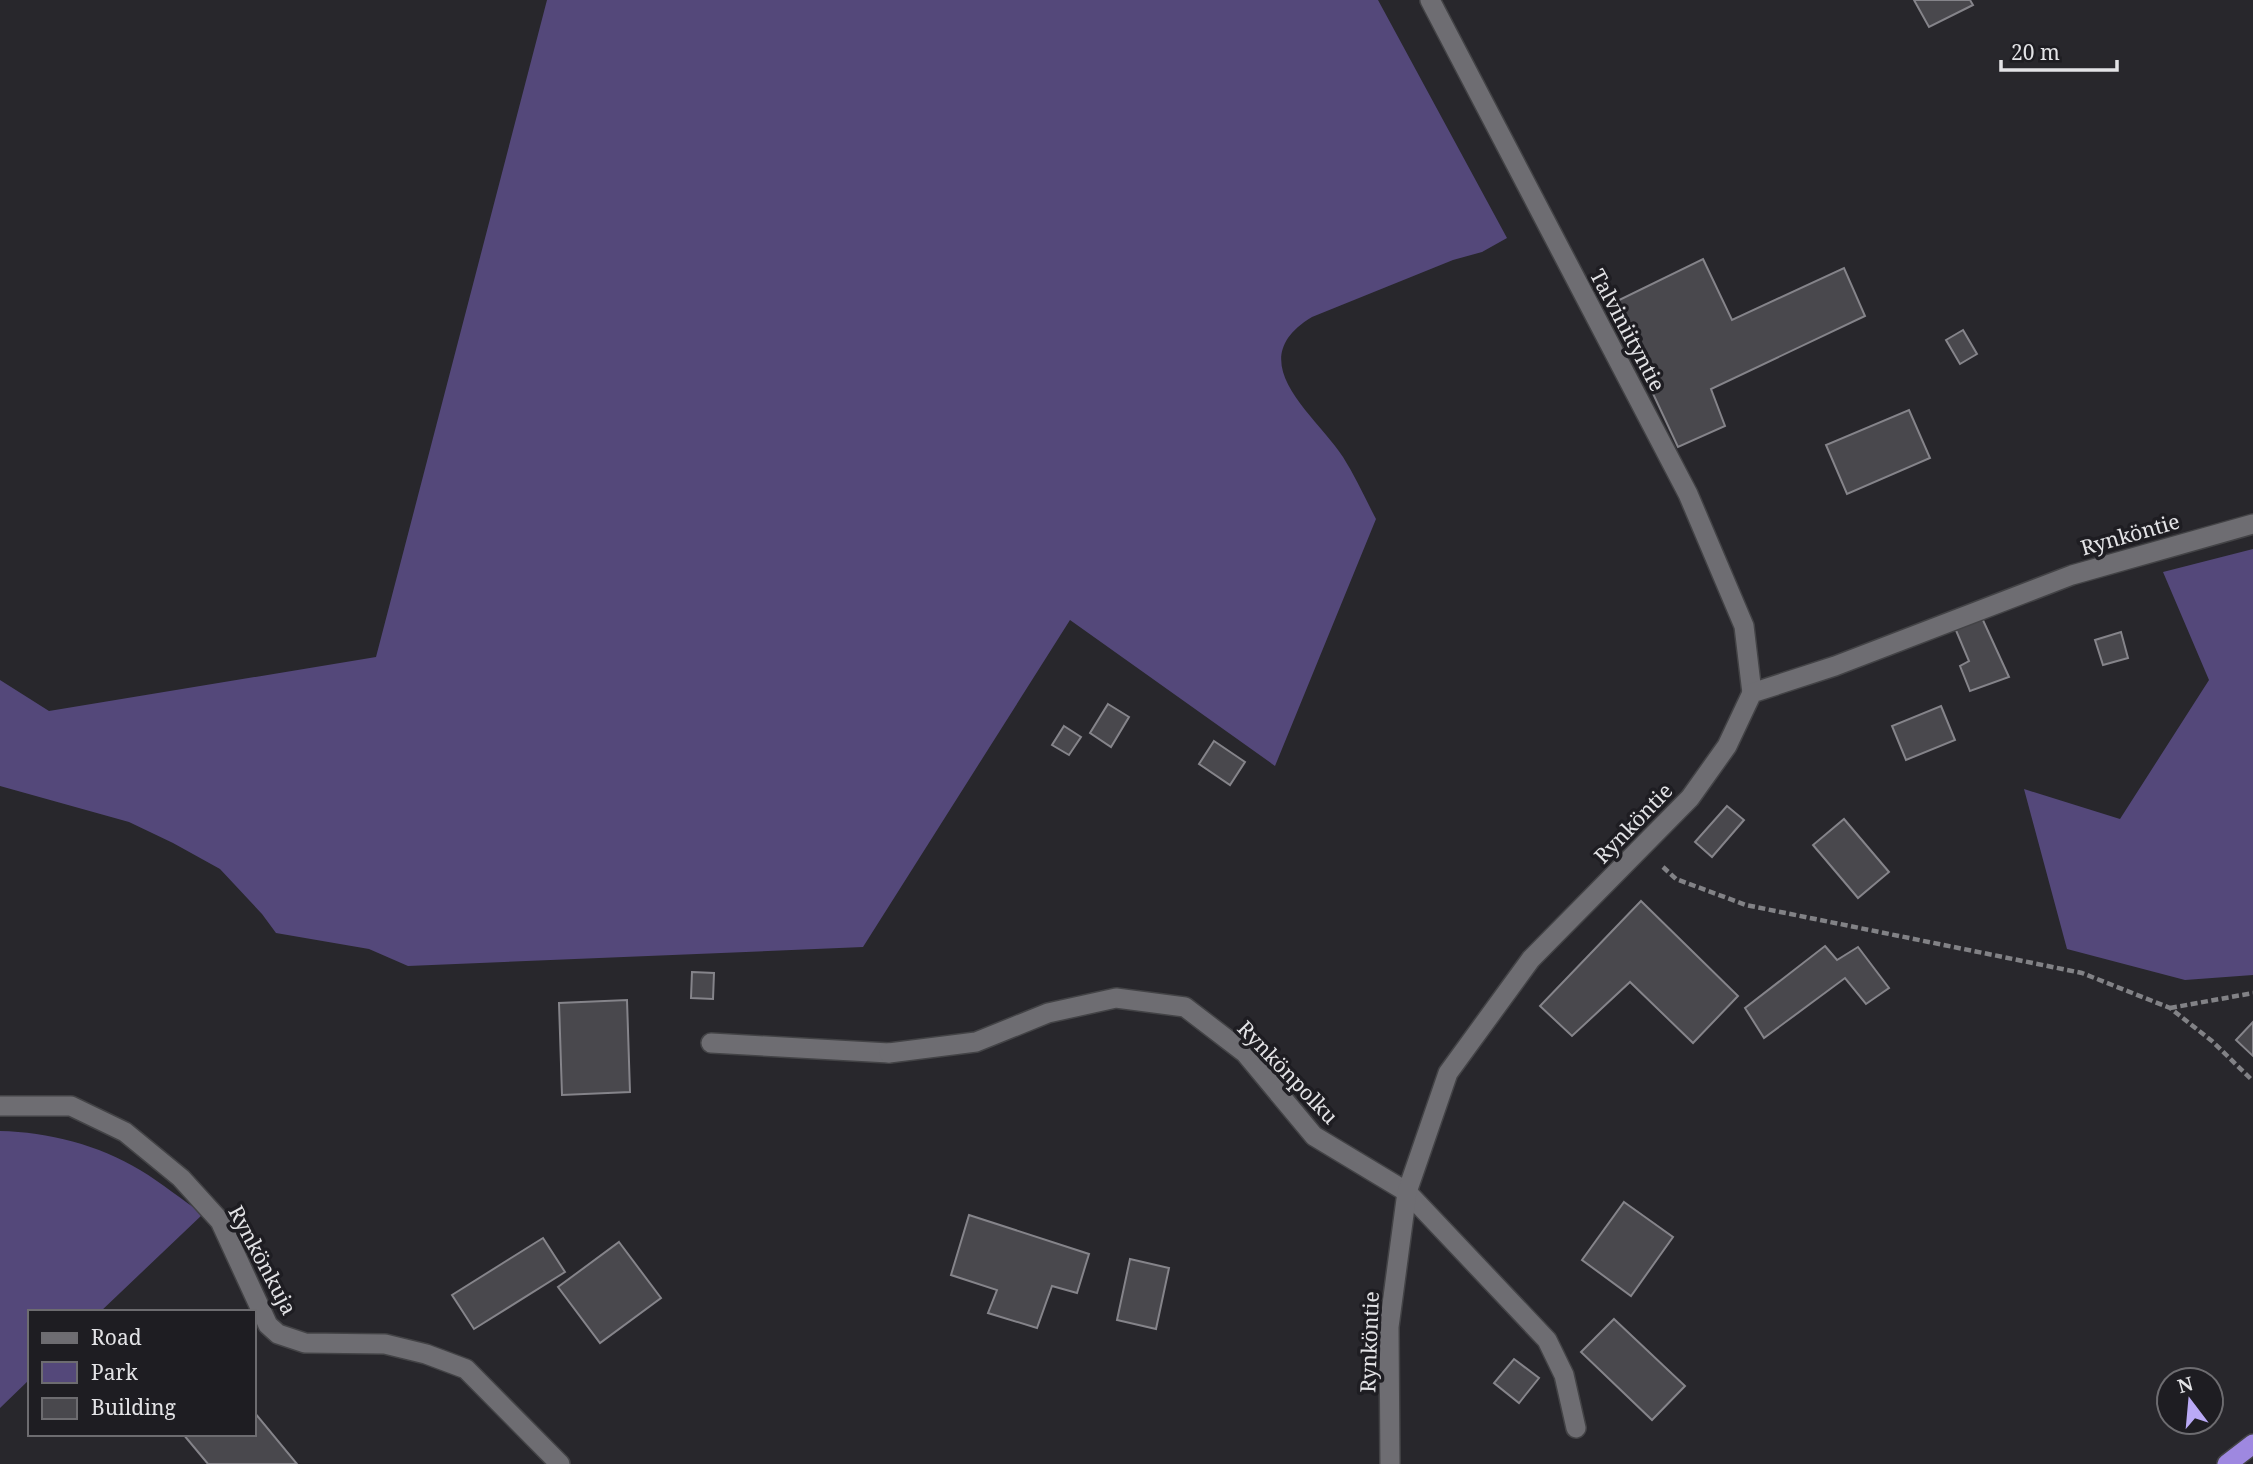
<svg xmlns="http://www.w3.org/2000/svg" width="2253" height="1464" viewBox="0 0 2253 1464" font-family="'Noto Serif',serif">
  <rect width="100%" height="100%" fill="#28272c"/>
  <g fill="#54487a">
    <path d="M547,0H1378L1507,238L1482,252L1453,260L1312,317C1239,361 1315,414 1343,457C1355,476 1365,498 1376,519L1275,766L1070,620L863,947L408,966L369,949L276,933L262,914L220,869L173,843L129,822L0,786V680L49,711L376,657Z"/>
    <path d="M2253,549V975L2185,980L2067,949L2024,789L2120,819L2209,680L2163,572Z"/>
    <path d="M0,1131C48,1132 99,1145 140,1170C162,1183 182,1200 203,1214L100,1312H30V1379L0,1408Z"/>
  </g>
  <g fill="#49484d" stroke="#85848a" stroke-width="2">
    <path d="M1914,0H1970L1973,5L1929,27Z"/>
    <path d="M1703,259L1732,320L1844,268L1865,316L1711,389L1725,426L1678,447L1611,304Z"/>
    <path d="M1963,330L1977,354L1960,364L1946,340Z"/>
    <path d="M1909,410L1930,458L1847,494L1826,445Z"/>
    <path d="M1982,618L2009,677L1970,691L1960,666L1969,661L1955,628Z"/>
    <path d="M2121,632L2128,658L2103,665L2095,640Z"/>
    <path d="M1108,704L1129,717L1111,747L1090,733Z"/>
    <path d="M1941,706L1955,740L1906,760L1892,726Z"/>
    <path d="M1064,726L1081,737L1069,755L1052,745Z"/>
    <path d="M1214,741L1245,762L1230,785L1199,764Z"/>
    <path d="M1727,806L1744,820L1712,857L1695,842Z"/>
    <path d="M1844,819L1889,872L1858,898L1813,845Z"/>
    <path d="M1641,901L1738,996L1693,1043L1630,982L1572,1036L1540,1006Z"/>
    <path d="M1825,946L1837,960L1858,947L1889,988L1866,1004L1845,978L1764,1038L1745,1008Z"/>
    <path d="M692,972L714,973L713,999L691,998Z"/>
    <path d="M627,1000L630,1092L562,1095L559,1003Z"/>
    <path d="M2253,1022V1056L2236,1040Z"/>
    <path d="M1624,1202L1673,1237L1631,1296L1582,1260Z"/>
    <path d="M969,1215L1089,1254L1077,1293L1052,1286L1037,1328L988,1313L997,1290L951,1275Z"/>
    <path d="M543,1238L565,1272L474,1329L452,1295Z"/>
    <path d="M619,1242L661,1298L600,1343L558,1287Z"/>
    <path d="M1130,1259L1169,1268L1156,1329L1117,1320Z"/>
    <path d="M1614,1319L1685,1386L1652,1420L1581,1352Z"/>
    <path d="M1514,1359L1539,1378L1519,1403L1494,1383Z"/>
    <path d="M254,1412L297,1464H208L183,1434H254Z"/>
  </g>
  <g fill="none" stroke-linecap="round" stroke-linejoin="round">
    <defs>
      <g id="service">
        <path d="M711,1043L889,1053"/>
        <path d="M1407,1192L1547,1340L1564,1375L1576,1428"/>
      </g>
      <g id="minor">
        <path d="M1430,0L1688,494L1744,626L1752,693"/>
        <path d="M889,1053L976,1042L1048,1013L1116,998L1185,1007L1245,1053L1314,1136L1407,1192"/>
        <path d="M0,1106H71L125,1132L181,1178L220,1221L268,1325L278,1334L305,1343L385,1344L426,1354L466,1369L560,1464"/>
        <path d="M1390,1464L1389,1327L1407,1192L1448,1073L1531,959L1690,798L1727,746L1752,693L1835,666L2072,575L2253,524"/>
      </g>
      <path id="trunk" d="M2227,1464L2253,1444"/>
    </defs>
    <use href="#service" stroke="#434346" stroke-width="22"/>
    <use href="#minor" stroke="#434346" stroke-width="22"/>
    <use href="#trunk" stroke="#434346" stroke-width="22"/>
    <g stroke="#828286" stroke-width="4.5" stroke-dasharray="7 3.5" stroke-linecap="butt">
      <path d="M1663,867L1676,879L1746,905L2082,973L2170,1008L2212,1041L2253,1081"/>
      <path d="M2170,1008L2253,993"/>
    </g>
    <use href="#service" stroke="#6e6d72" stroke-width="19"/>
    <use href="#minor" stroke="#6e6d72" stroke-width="19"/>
    <use href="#trunk" stroke="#9e88e0" stroke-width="19"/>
  </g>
  <g text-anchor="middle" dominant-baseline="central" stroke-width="7" stroke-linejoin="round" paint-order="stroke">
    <g font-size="21" fill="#e3e3e6" stroke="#1e1d22">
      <text transform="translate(1628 330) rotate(62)">Talviniityntie</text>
      <text transform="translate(2130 534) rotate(-16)">Rynköntie</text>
      <text transform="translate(1633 823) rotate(-46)">Rynköntie</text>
      <text transform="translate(1288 1072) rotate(46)">Rynkönpolku</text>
      <text transform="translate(263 1260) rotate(62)">Rynkönkuja</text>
      <text transform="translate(1369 1342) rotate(-88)">Rynköntie</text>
    </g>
  </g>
  <rect x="28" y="1310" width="228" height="126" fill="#1e1d22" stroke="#6d6c70" stroke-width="2"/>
  <rect x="42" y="1333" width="35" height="10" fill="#6e6d72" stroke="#6d6c70" stroke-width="2"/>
  <text x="91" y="1345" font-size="21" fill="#e3e3e6">Road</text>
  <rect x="42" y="1362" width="35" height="21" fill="#54487a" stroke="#6d6c70" stroke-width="2"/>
  <text x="91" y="1380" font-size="21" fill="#e3e3e6">Park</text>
  <rect x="42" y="1398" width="35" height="21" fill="#49484d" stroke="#6d6c70" stroke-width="2"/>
  <text x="91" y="1415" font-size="21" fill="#e3e3e6">Building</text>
  <g transform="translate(2190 1401) rotate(344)"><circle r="33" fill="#1e1d22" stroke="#6d6c70" stroke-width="2"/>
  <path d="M0-5L12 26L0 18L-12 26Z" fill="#baaaf6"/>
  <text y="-10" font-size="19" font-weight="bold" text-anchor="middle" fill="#e3e3e6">N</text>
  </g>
  <path d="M2001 60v10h116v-10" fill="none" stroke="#e3e3e6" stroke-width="3.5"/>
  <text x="2011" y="60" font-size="21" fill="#e3e3e6" stroke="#1e1d22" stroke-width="5" paint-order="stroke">20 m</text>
</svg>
